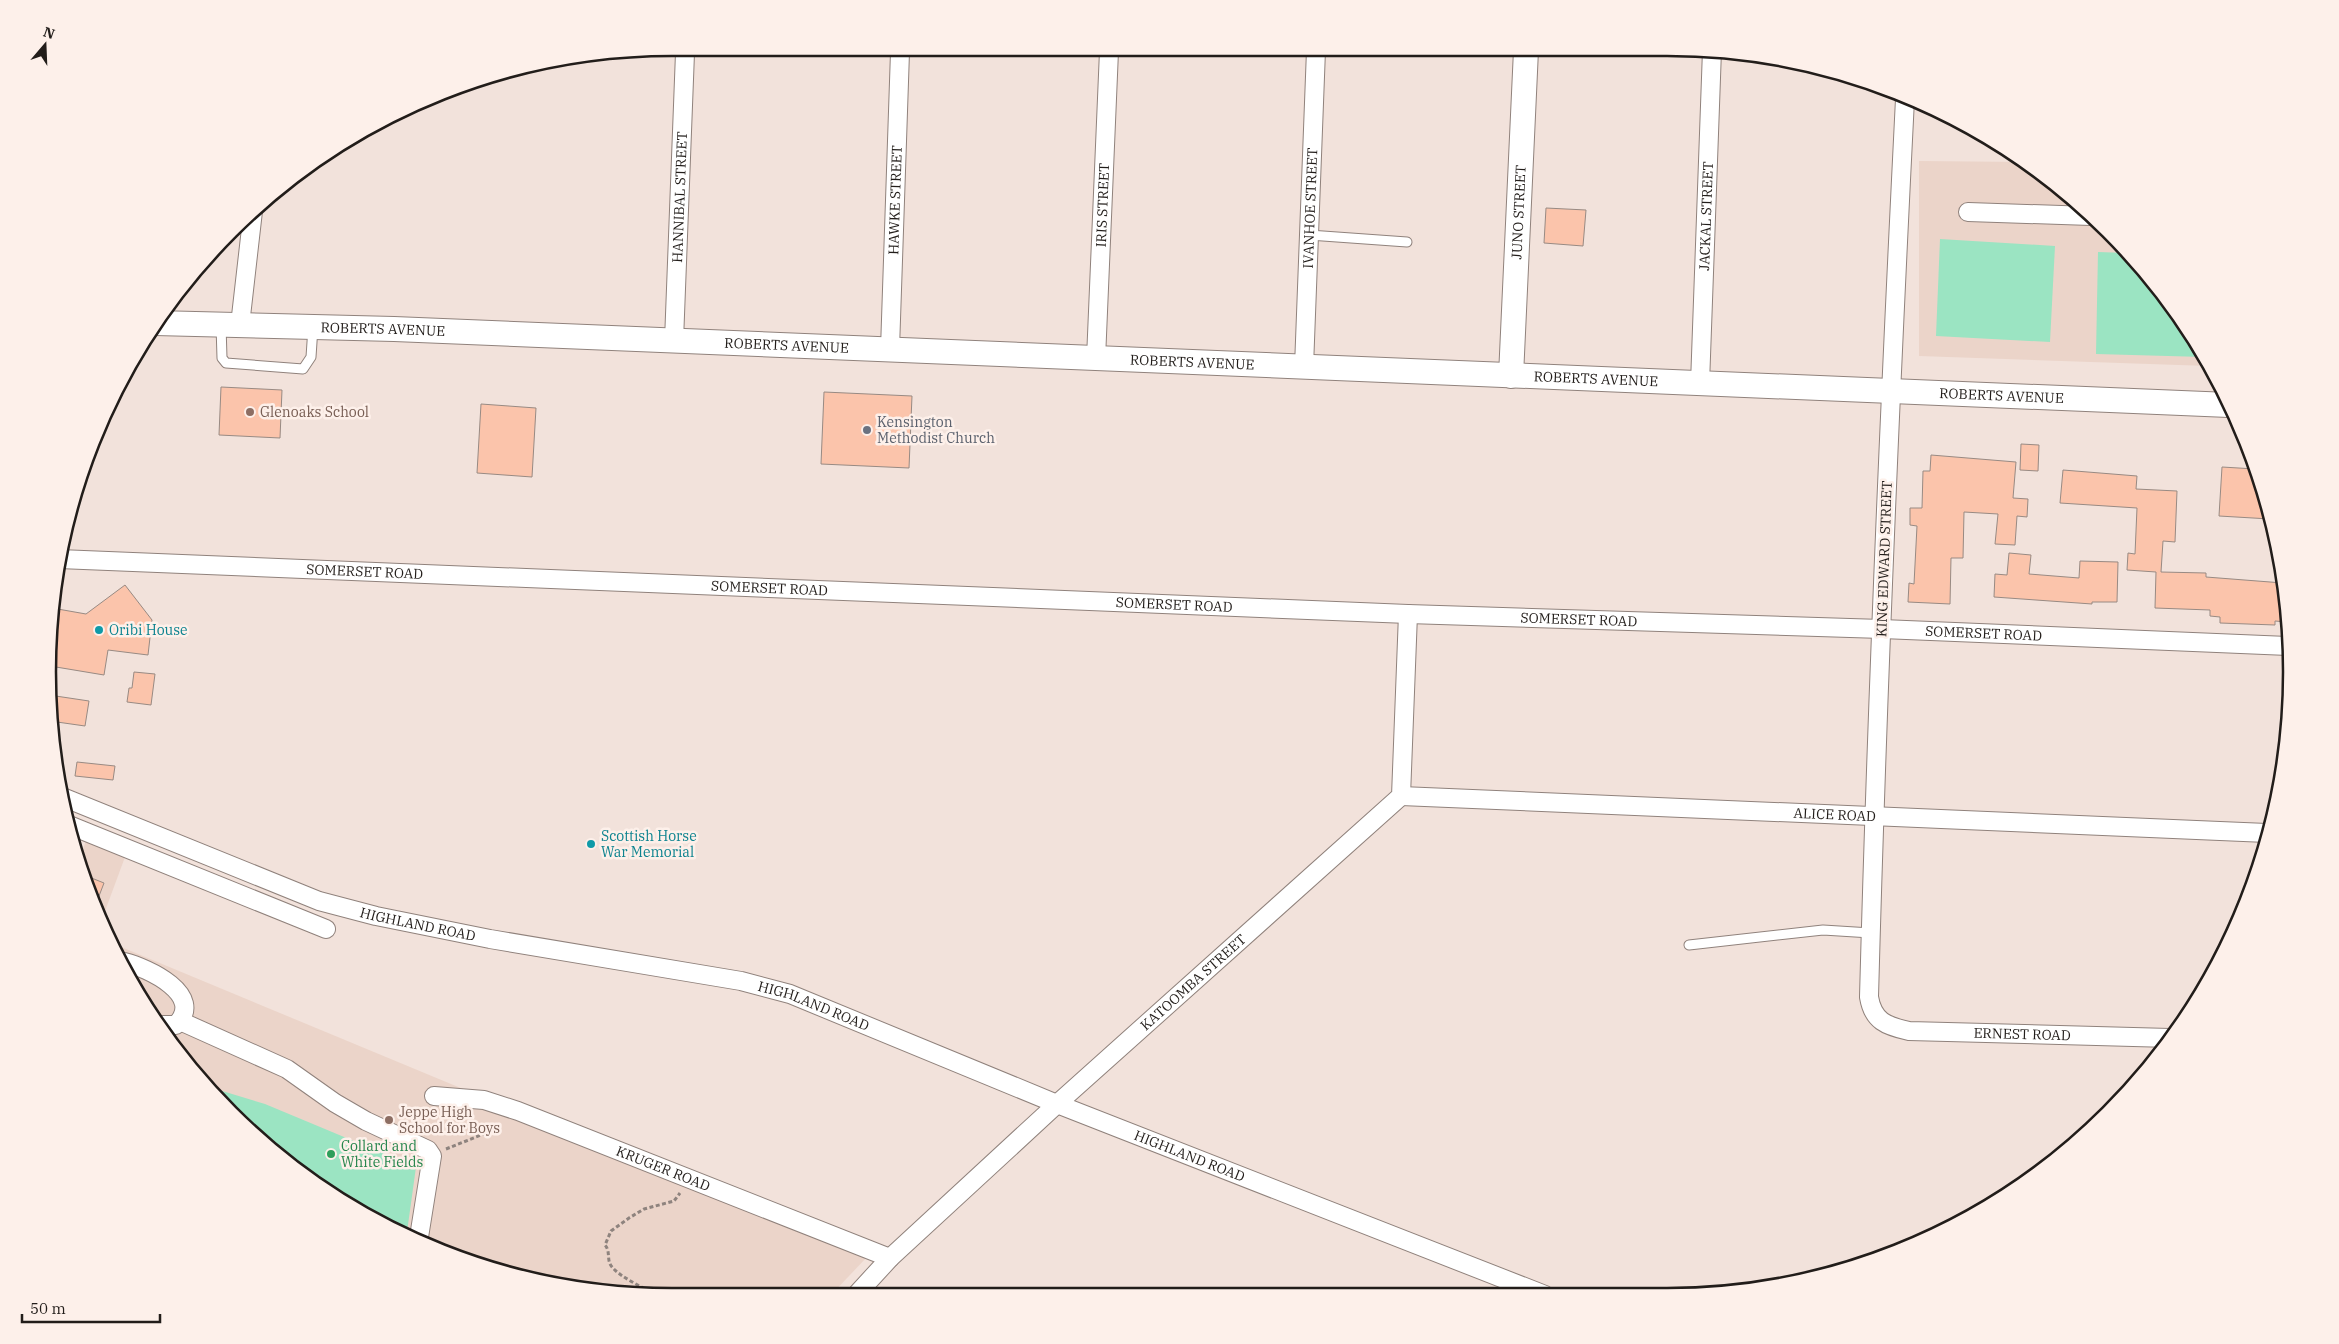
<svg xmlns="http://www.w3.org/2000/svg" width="2339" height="1344" viewBox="0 0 2339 1344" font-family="'IBM Plex Serif',serif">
  <rect width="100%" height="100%" fill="#f2e2db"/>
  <g fill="#ebd4c9">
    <path d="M1919,161L2025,162L2108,230L2186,325L2208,366L1919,356Z"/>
    <path d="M86,841L125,857L101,922L95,911L79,859Z"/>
    <path d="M114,944L867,1257L831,1295H631L471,1263L325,1191L260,1141L177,1052Z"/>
  </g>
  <g fill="#9be4c2">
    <path d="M1940,239L2055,246L2050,342L1936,336Z"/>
    <path d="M2098,252L2127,253L2186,325L2204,357L2096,354Z"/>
    <path d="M209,1087L265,1104L416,1167L407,1232L325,1191L260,1141Z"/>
  </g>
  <g fill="#fbc4ab" stroke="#988a83">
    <path d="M1546,208L1586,210L1583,246L1544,243Z"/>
    <path d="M221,387L282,390L280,438L219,435Z"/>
    <path d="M824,392L912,396L909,468L821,464Z"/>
    <path d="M481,404L536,408L532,477L477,473Z"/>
    <path d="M2021,444L2039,445L2038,471L2020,470Z"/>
    <path d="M1931,455L2016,462L2013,498L2028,499L2027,517L2017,516L2015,545L1995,544L1998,514L1964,512L1963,558H1951L1950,604L1908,602L1909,583L1914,584L1917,526L1910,525V508H1922L1923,471H1930Z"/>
    <path d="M2222,467L2255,469L2270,519L2219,516Z"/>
    <path d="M2063,470L2137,476L2136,489L2177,491L2175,542L2163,541L2161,572L2206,573V577L2283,583L2287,622L2275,621V625L2220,623V617L2210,616V610L2155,608L2156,572L2127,570L2128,553L2135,554L2137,508L2060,503Z"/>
    <path d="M2009,553L2031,555L2029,574L2079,578L2080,561L2118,562L2117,602H2092V604L1994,597L1995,574L2007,575Z"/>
    <path d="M125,585L152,620L148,655L108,650L104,675L50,666L52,608L86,614Z"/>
    <path d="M134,672L155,674L151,705L127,702L129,688H132Z"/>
    <path d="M49,695L89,701L85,726L50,721Z"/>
    <path d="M77,762L115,766L113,780L75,776Z"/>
    <path d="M84,875L104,883L94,909Z"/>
  </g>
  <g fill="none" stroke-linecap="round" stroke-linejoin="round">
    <defs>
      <g id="lane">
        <path d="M1309,235L1407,242"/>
        <path d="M221,325L222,358L226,363L303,369L311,357L313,327"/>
        <path d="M1689,945L1823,930L1871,933"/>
      </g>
      <g id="street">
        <path id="s1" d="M1905,99C1890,398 1877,697 1869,997C1873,1021 1886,1026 1909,1031L2170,1038"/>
        <path d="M1968,212L2091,216"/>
        <path d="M240,325L253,211"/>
        <path id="s2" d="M674,341L685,53"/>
        <path id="s3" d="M890,349L900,52"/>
        <path id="s4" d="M1096,359L1109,51"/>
        <path id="s5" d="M1304,367L1316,50"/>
        <path id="s6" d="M1700,384L1712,50"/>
        <path id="s7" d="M59,559L1408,614L1882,629L2289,646"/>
        <path id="s8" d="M60,796L319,901L376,916L490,939L741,981L790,994L1057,1104L1545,1295"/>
        <path id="s9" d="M1401,796L2267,833"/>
        <path d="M69,825L326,929"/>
        <path d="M124,962C148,968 206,995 176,1025H161"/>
        <path d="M180,1021L287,1069L335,1103L366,1121L428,1150L432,1156L419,1237"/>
        <path id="s10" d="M434,1096L484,1100L518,1111L890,1258"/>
        <path id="s11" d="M856,1295L890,1258L1057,1104L1401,796L1408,614"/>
      </g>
      <g id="secondary">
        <path id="s12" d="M155,323L394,329L2229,405"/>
        <path id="s13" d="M1511,376L1526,50"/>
      </g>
    </defs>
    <use href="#lane" stroke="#90827c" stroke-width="11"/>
    <use href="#street" stroke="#90827c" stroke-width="20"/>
    <use href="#secondary" stroke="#90827c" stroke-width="26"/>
    <g stroke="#8e837e" stroke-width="3" stroke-dasharray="4 2.5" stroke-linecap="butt">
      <path d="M446,1149L486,1133"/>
      <path d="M656,1295C644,1288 620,1277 612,1267C606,1260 611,1252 605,1245L611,1231L629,1218L644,1209L674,1201L680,1193"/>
    </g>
    <use href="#lane" stroke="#fff" stroke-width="9"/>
    <use href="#street" stroke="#fff" stroke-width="18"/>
    <use href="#secondary" stroke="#fff" stroke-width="24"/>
  </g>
  <g fill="#8d6e63" stroke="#fdf0ea" stroke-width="2">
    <circle cx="250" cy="412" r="5"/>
    <circle cx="389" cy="1120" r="5"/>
  </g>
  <circle fill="#6b7280" stroke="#fdf0ea" stroke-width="2" cx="867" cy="430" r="5"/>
  <g fill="#0f9aa8" stroke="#fdf0ea" stroke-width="2">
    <circle cx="99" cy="630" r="5"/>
    <circle cx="591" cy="844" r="5"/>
  </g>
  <circle fill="#2e9e5b" stroke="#fdf0ea" stroke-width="2" cx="331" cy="1154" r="5"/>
  <g text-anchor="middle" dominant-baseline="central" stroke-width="5" stroke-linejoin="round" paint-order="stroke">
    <g font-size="14" fill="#221d1a" stroke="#fdf0ea">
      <text stroke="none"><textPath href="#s2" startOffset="144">HANNIBAL STREET</textPath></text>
      <text stroke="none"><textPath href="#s3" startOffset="149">HAWKE STREET</textPath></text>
      <text stroke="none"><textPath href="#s4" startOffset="154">IRIS STREET</textPath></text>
      <text stroke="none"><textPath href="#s5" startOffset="159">IVANHOE STREET</textPath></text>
      <text stroke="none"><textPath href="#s13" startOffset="164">JUNO STREET</textPath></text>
      <text stroke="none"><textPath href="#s6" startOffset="168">JACKAL STREET</textPath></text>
      <text stroke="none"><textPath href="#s12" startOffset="228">ROBERTS AVENUE</textPath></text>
      <text stroke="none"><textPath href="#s12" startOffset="632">ROBERTS AVENUE</textPath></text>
      <text stroke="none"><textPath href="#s12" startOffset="1038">ROBERTS AVENUE</textPath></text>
      <text stroke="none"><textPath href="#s12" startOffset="1442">ROBERTS AVENUE</textPath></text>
      <text stroke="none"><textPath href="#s12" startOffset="1848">ROBERTS AVENUE</textPath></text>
      <text transform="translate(1884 559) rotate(-88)">KING EDWARD STREET</text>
      <text stroke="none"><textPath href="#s7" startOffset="306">SOMERSET ROAD</textPath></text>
      <text stroke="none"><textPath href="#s7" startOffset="711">SOMERSET ROAD</textPath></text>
      <text stroke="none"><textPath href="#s7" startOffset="1116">SOMERSET ROAD</textPath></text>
      <text stroke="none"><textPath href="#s7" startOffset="1521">SOMERSET ROAD</textPath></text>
      <text stroke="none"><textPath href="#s7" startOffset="1926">SOMERSET ROAD</textPath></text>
      <text stroke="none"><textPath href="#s9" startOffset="434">ALICE ROAD</textPath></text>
      <text stroke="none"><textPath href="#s8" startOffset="381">HIGHLAND ROAD</textPath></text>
      <text stroke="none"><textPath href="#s11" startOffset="460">KATOOMBA STREET</textPath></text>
      <text stroke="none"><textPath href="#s8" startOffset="786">HIGHLAND ROAD</textPath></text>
      <text stroke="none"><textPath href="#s1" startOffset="1069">ERNEST ROAD</textPath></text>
      <text stroke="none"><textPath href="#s8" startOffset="1191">HIGHLAND ROAD</textPath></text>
      <text stroke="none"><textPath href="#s10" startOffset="242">KRUGER ROAD</textPath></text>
    </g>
    <g font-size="14" fill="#785e54" stroke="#fdf0ea" text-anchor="start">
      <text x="260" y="412">Glenoaks School</text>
      <text x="399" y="1112">Jeppe High<tspan x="399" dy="16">School for Boys</tspan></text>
    </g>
    <g font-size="14" fill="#5b616d" stroke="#fdf0ea" text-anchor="start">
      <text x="877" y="422">Kensington<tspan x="877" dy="16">Methodist Church</tspan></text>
    </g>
    <g font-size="14" fill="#0d838f" stroke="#fdf0ea" text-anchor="start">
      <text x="109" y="630">Oribi House</text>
      <text x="601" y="836">Scottish Horse<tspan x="601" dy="16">War Memorial</tspan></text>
    </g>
    <g font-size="14" fill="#27864d" stroke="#fdf0ea" text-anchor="start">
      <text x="341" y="1146">Collard and<tspan x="341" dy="16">White Fields</tspan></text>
    </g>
  </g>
  <path d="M0 0H2339V1344H0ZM672 56H1667A616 616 0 0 1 2283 672V672A616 616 0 0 1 1667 1288H672A616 616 0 0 1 56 672V672A616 616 0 0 1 672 56Z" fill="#fdf0ea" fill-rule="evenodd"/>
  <path fill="none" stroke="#221d1a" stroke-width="2.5" d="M672 56H1667A616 616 0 0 1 2283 672V672A616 616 0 0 1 1667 1288H672A616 616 0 0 1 56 672V672A616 616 0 0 1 672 56Z"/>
  <g transform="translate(45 45) rotate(19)" stroke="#fdf0ea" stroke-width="4" paint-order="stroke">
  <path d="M0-4L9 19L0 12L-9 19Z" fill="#221d1a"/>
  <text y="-8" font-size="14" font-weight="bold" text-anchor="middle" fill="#221d1a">N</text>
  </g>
  <path d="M22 1314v8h138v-8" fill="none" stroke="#221d1a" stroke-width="2.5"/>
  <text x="30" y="1314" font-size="15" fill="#221d1a" stroke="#fdf0ea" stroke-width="4" paint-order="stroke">50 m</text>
</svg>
